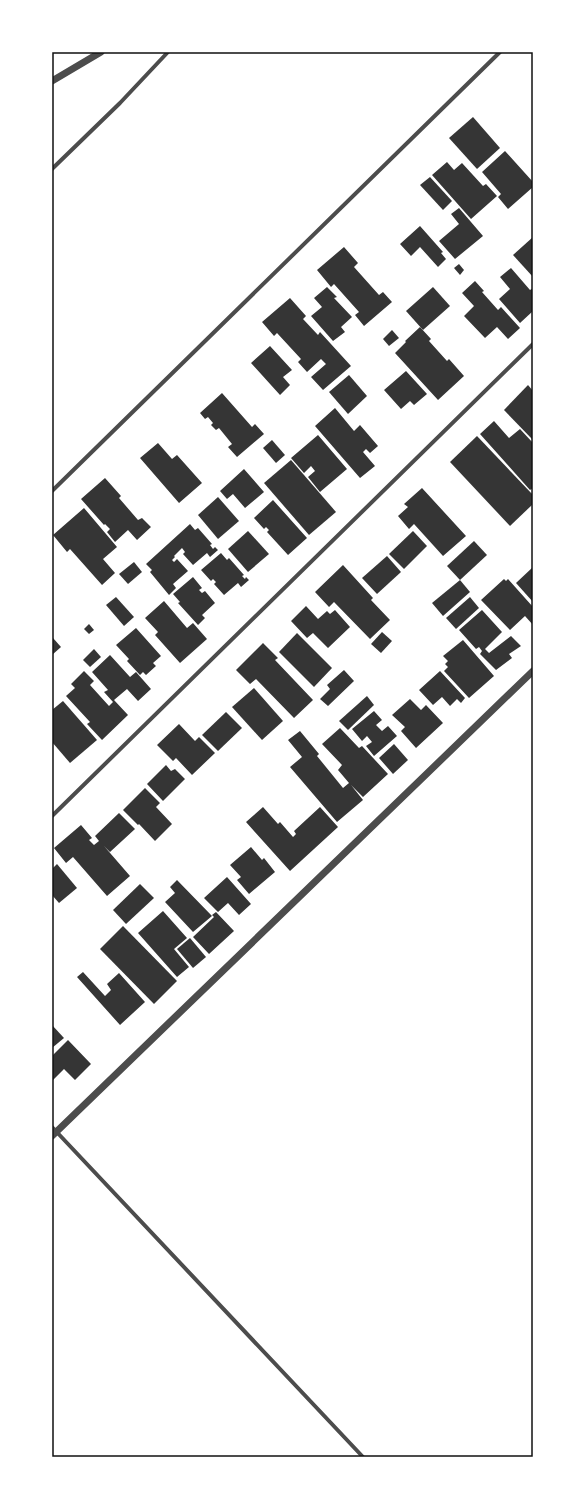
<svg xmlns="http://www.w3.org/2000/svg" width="585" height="1509" viewBox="0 0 585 1509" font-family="Helvetica,sans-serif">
  <rect width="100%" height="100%" fill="#fff"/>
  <g fill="#353535">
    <path d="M473,117L500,148L477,169L449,138Z"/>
    <path d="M505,151L533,182V187L508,209L498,197L501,194L482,172Z"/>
    <path d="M447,162L454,170L462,163L483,186L486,184L497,196L471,219L432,175Z"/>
    <path d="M430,177L452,201L443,210L420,185Z"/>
    <path d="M459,208L483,236L455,259L439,241L459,224L451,214Z"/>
    <path d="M420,226L443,252L441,253L446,259L438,267L420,247L411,256L400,244Z"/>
    <path d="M533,237V277L513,255Z"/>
    <path d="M344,247L358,263L354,267L379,295L383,292L392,302L364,326L355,315L359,312L334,284L331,287L317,270Z"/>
    <path d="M459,264L464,270L460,275L454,268Z"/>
    <path d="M511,268L530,290L533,288V311L520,323L499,299L510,289L500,277Z"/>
    <path d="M475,281L484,291L482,292L498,310L501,307L520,328L508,339L497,327L485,338L464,316L474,306L462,293Z"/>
    <path d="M327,287L337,297L334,298L352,317L341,327L345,332L333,341L311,316L322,307L314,298Z"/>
    <path d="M433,287L450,306L423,330L406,311Z"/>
    <path d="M290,298L306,316L303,319L318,335L320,332L351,366L323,390L311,377L326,364L321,359L307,372L298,362L301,359L277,333L274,336L262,322Z"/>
    <path d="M420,327L431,339L429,341L447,361L449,359L464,376L438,400L395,353L406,342L405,341Z"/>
    <path d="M392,330L399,338L389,346L383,339Z"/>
    <path d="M270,346L292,370L283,377L290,385L280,395L251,363Z"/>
    <path d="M406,371L427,394L414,405L410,401L401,409L384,390Z"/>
    <path d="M349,375L367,396L348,414L329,392Z"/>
    <path d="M528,385L533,391L532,439L504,410Z"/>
    <path d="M222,393L252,427L255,424L264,434L237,457L228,447L232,444L219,428L216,430L211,425L213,423L208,417L205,419L200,413Z"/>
    <path d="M335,408L354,431L360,425L378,446L370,453L366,449L363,452L375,466L360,478L315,426Z"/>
    <path d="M494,421L509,438L520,429L533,443V488L530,490L480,434Z"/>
    <path d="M318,435L347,469L320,492L308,477L315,471L311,466L304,473L291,458Z"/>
    <path d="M477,436L533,495V504L510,526L450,462Z"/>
    <path d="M272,440L285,455L276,463L263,448Z"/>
    <path d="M158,443L172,459L177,455L202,483L179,503L140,458Z"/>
    <path d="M291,460L336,512L309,535L264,483Z"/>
    <path d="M244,469L264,492L245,508L233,494L227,499L220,491Z"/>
    <path d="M105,478L121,496L119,498L138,520L142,518L151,527L137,540L128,530L115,542L107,532L110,529L105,524L104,525L81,499Z"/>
    <path d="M422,488L466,536L443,556L414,524L409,529L398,516L408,507L404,504Z"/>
    <path d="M218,497L239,521L218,539L198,515Z"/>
    <path d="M273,500L307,538L288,555L267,532L269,530L266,527L264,529L254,518Z"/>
    <path d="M84,508L117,547L103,559L115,573L102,585L70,549L67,552L53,535Z"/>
    <path d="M190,524L195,530L198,528L212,544L210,545L213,549L215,547L218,550L210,557L207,553L193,565L183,554L185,552L182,548L174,556L175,557L172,560L174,562L177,559L188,571L173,584L176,588L169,595L150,572L152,570L146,564Z"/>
    <path d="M248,531L269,554L248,572L228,549Z"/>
    <path d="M413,531L427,546L404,569L389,554Z"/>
    <path d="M474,541L487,555L460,580L447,566Z"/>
    <path d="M221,553L227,560L229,558L244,575L242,576L245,579L246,577L249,580L241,587L238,583L224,595L214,584L216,582L213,579L211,581L201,570Z"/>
    <path d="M387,556L401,572L377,594L362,578Z"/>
    <path d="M134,562L142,572L128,584L119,574Z"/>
    <path d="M343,565L373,598L371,600L390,620L370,639L334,602L329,607L315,592Z"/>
    <path d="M533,567V602L516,583Z"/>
    <path d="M193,577L202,588L199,590L202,593L205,591L215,603L202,615L205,618L198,625L178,603L180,602L173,594Z"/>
    <path d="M504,579L506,581L508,579L533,607V625L525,616L510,630L481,600Z"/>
    <path d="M460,580L470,592L443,616L432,603Z"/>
    <path d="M116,597L134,617L124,626L106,605Z"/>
    <path d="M470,597L479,608L456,629L446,618Z"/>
    <path d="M164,601L187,628L193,623L207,639L180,663L155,635L158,632L145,618Z"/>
    <path d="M306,606L318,619L327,611L330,614L335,610L350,627L328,648L313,633L307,638L291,621Z"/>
    <path d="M482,610L502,632L485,649L489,653L511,636L521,646L509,654L512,658L496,670L480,654L482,651L479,647L476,649L459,630Z"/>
    <path d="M89,624L94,630L89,634L84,629Z"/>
    <path d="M136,628L161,656L153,663L156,666L146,675L143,672L140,675L127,661L129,659L116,645Z"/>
    <path d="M382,632L392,641L381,653L371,644Z"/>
    <path d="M297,633L332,668L314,687L279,652Z"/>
    <path d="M53,638L61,647L52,655V639Z"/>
    <path d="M463,640L494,676L469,698L444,671L448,667L445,664L448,661L443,656Z"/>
    <path d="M263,643L278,658L275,660L313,700L294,718L256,679L250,684L236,670Z"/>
    <path d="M94,649L101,657L90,667L83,660Z"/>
    <path d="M110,655L130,677L136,672L151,689L138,701L127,689L114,700L128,715L102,740L87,724L90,722L66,696L75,688L71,684L84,671L94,681L90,685L109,706L113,702L104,692L108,690L92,672Z"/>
    <path d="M344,670L354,681L328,706L320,699L330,689L327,685Z"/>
    <path d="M440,671L465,698L461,703L457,699L450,706L442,697L433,705L419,690Z"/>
    <path d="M254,688L283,721L262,740L232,707Z"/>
    <path d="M367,696L374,705L348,730L339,721Z"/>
    <path d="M410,699L421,710L426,705L443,723L416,748L401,731L405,727L392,715Z"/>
    <path d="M63,701L97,740L70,763L52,742V710Z"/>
    <path d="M374,711L382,720L376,725L382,731L388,726L397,736L374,756L366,746L372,742L367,736L362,741L352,729Z"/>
    <path d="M226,712L242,728L218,751L202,735Z"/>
    <path d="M179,724L195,741L199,737L215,753L192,775L176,758L173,761L157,745Z"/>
    <path d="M340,728L359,748L362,746L388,774L363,797L351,785L363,800L337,822L290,767L302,757L288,740L300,731L319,754L317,756L343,788L349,783L338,770L342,765L322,744Z"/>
    <path d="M394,744L408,760L393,774L379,758Z"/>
    <path d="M166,765L171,771L175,769L185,779L163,801L147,784Z"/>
    <path d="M145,788L160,803L156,807L172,824L155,841L139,824L138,825L123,810Z"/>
    <path d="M263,807L278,824L280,822L293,837L296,834L294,831L320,807L338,827L290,871L246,822Z"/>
    <path d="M119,813L135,829L110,852L104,846L130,876L107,896L73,857L66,863L54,848L81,825L92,838L89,840L94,845L99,841L95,836Z"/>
    <path d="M251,847L262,860L264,858L275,872L249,894L237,880L241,877L230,865Z"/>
    <path d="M57,864L77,888L59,903L52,895V869Z"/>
    <path d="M227,877L251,904L239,915L228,903L218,912L204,898Z"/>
    <path d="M177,880L212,916L193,932L165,902L175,893L170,887Z"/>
    <path d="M140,884L154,898L126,924L113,910Z"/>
    <path d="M163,911L187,938L174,949L189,967L177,977L138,933Z"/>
    <path d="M216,912L234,931L209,954L193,937L214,917L212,915Z"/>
    <path d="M123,926L177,981L154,1004L100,949Z"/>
    <path d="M190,938L206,957L193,968L177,949Z"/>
    <path d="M83,972L105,996L111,990L107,984L119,973L145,1002L120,1025L77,977Z"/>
    <path d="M52,1025L64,1038L52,1048Z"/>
    <path d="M68,1040L91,1064L75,1080L64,1069L52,1081V1056Z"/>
  </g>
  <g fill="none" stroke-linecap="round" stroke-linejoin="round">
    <g stroke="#4c4c4c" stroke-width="4">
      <path d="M52,169L120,103L168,52"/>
      <path d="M52,491L500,52"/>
      <path d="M52,816L533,344"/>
      <path d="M52,1127L363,1457"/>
    </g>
    <g stroke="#4c4c4c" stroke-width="7">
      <path d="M52,81L101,52"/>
      <path d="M52,1136L533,671"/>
    </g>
  </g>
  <rect width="585" height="1509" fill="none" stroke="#ffffff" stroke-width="106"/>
  <rect x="53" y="53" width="479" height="1403" fill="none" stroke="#111" stroke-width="1.5"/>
</svg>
